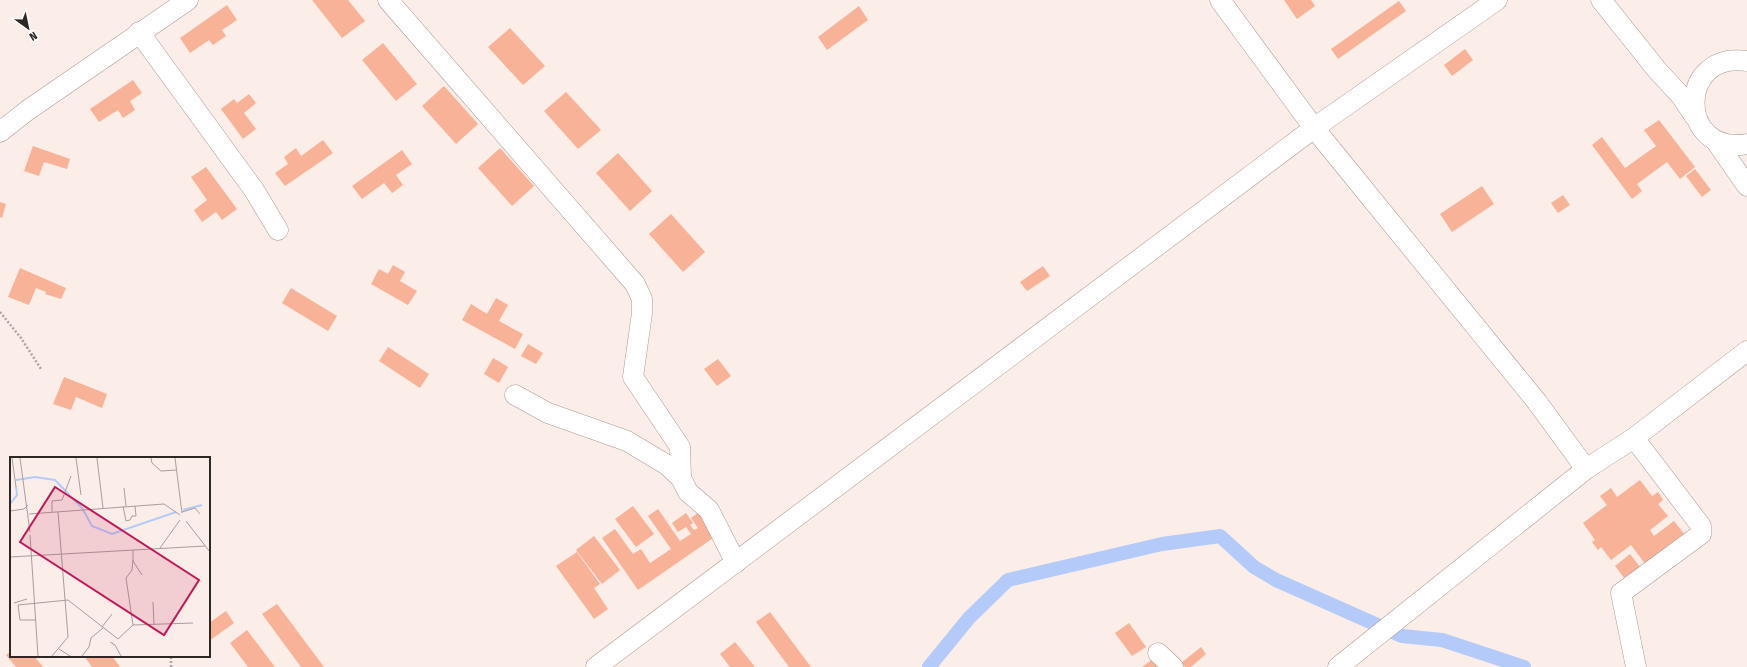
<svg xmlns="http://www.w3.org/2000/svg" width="1747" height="667" viewBox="0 0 1747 667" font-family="'Fira Sans Condensed',sans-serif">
  <rect width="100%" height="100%" fill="#fbede7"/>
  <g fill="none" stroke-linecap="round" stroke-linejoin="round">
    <path stroke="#b4cbfa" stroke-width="14" d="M929,667L969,618L1008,580L1162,544L1220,536L1254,567L1276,580L1402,636L1442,640L1524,667"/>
  </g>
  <g fill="#f7b297">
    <path d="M312,0H348L365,21L342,38Z"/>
    <path d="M1284,0H1311L1315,6L1297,19Z"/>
    <path d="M1399,1L1406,11L1338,59L1331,49Z"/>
    <path d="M227,5L237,20L222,30L226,36L213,45L209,40L190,53L180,38Z"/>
    <path d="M859,6L868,20L827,50L818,37Z"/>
    <path d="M510,28L545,66L523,85L488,47Z"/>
    <path d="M383,43L417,84L396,101L362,60Z"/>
    <path d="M1465,49L1473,60L1452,76L1444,65Z"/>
    <path d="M133,80L142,93L130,101L135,110L123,118L118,110L99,122L90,109Z"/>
    <path d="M444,86L478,124L456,144L422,106Z"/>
    <path d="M566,92L601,130L578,149L544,111Z"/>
    <path d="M249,94L256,103L244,113L256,129L243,139L221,109L234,99L237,103Z"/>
    <path d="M1659,120L1695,167L1680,179L1667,162L1637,184L1642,191L1632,199L1592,145L1602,137L1625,168L1656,146L1644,130Z"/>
    <path d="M323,140L333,153L285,186L275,173L288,164L284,157L296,148L301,156Z"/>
    <path d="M33,146L70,159L67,169L44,162L39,176L24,171Z"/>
    <path d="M500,148L534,186L512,206L478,168Z"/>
    <path d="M402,150L412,164L396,175L403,185L392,193L384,183L362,199L352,186Z"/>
    <path d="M618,153L652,191L630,211L596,173Z"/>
    <path d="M206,167L237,209L222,220L216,212L202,222L194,210L207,200L191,177Z"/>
    <path d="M1695,169L1711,190L1702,197L1686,176Z"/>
    <path d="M1482,186L1494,204L1452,232L1440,214Z"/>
    <path d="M1563,195L1570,205L1558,213L1551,203Z"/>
    <path d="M0,202L6,204L2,218L0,217Z"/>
    <path d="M671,214L705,252L683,272L649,234Z"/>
    <path d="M393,265L405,272L400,281L417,291L408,305L371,284L379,269L388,274Z"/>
    <path d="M1043,266L1050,276L1027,291L1020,282Z"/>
    <path d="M20,268L66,288L61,299L45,294L46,292L36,288L29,305L8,297Z"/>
    <path d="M291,288L337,316L328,331L282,303Z"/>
    <path d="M496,298L508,305L499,321L523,334L515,349L462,320L471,304L487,314Z"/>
    <path d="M528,344L543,353L536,364L521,356Z"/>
    <path d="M388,347L429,374L420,388L379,361Z"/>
    <path d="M493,358L508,367L499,383L484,374Z"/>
    <path d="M718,359L731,376L717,386L704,369Z"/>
    <path d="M64,377L107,394L102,408L76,397L71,410L53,404Z"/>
    <path d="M1640,480L1652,496L1658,492L1663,500L1658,504L1668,516L1650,530L1654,536L1674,521L1685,535L1646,565L1631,545L1611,560L1601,547L1598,550L1592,542L1595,540L1583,523L1607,505L1600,496L1611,488L1617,497Z"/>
    <path d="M633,506L654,534L636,547L615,519Z"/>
    <path d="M658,509L680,541L691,534L686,527L678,532L672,523L686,513L693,523L690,525L694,530L698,528L691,518L699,512L716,536L638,590L602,538L615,529L633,554L641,549L650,563L671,549L648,516Z"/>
    <path d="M594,536L620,570L602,584L576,550Z"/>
    <path d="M577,552L600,584L594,588L608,609L594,619L556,566Z"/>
    <path d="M1630,554L1641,568L1625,579L1615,566Z"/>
    <path d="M277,604L324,667H301L262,614Z"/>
    <path d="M226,611L234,623L209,641V623Z"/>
    <path d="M770,612L811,667H789L756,622Z"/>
    <path d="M1129,623L1146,647L1132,656L1115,633Z"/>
    <path d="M247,630L275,667H248L230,643Z"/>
    <path d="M735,642L755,667H730L720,654Z"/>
    <path d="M1201,647L1206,654L1191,667H1185L1181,663Z"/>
    <path d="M11,651V656H34L43,667H16L6,655Z"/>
    <path d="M84,656H112L120,667H92Z"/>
    <path d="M1153,659L1159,667H1142Z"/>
  </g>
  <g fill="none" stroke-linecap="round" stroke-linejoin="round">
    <defs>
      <g id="minor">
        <path d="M388,0L635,284L642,299V313L633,377L680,447L681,478"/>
        <path d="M1220,0L1314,128L1537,402L1586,469"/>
        <path d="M1601,0L1657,70L1681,96L1695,117"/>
        <path d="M139,32L254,190L278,230"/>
        <path d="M1747,61C1677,50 1677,156 1747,144"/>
        <path d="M0,132L28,110L188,0"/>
        <path d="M1715,140L1747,186"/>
        <path d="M515,395L548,413L627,441L667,465L681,478L688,492L709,510L736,563"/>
        <path d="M1634,438L1701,526V534L1621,593L1636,667"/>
        <path d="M1158,653L1173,667"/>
        <path d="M596,667L1314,128L1497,0"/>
        <path d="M1338,667L1586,469L1634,438L1747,351"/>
      </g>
    </defs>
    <use href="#minor" stroke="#a89b96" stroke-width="21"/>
    <g stroke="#afa4a0" stroke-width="2.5" stroke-dasharray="2 2" stroke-linecap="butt">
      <path d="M0,312L21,338L41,369"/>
      <path d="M171,667V656"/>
    </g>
    <use href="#minor" stroke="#fff" stroke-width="20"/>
  </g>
  <g transform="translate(10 457)">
    <rect width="200" height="200" fill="#fbede7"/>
    <path fill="none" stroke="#b4cbfa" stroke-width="2" d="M6,23L25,20L45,23L72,51L82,69L102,77L166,55M0,47L7,38L6,29M173,53L192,48"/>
    <path fill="none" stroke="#a99e9a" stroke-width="1" d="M2,1L6,30M10,1L20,75M66,1L71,38M87,1L93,51M141,1L142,6L151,14L167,13M165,1L172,56M114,31L116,49M113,49L116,64L120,63L122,59H126L125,49M0,54L14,52L18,48M42,55V44L52,43L61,19M172,55L185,51L190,57M19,57L154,47L170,58M176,64L200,95M20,78L28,199M150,91L170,63M123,93V104L132,118M0,100L195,89M143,145L144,168M4,146L17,142M26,163H10L8,148L58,143L108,182L123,168L183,166M123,168L116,121L122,113L123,103M92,170L102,157M100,185L105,188L111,199M49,192L60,199M42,199L58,180L48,55M72,199L79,190L81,181L93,171"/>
    <path fill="#c2185b" fill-opacity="0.15" stroke="#c2185b" stroke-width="2" d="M45,30L189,123L154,178L10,85Z"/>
    <rect width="200" height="200" fill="none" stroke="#2d2826" stroke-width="2"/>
  </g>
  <g transform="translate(28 28) rotate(147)" stroke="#ffffff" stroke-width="3" paint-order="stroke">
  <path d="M0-3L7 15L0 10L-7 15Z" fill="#2d2826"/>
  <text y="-6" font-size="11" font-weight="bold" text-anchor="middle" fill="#2d2826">N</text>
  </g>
</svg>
